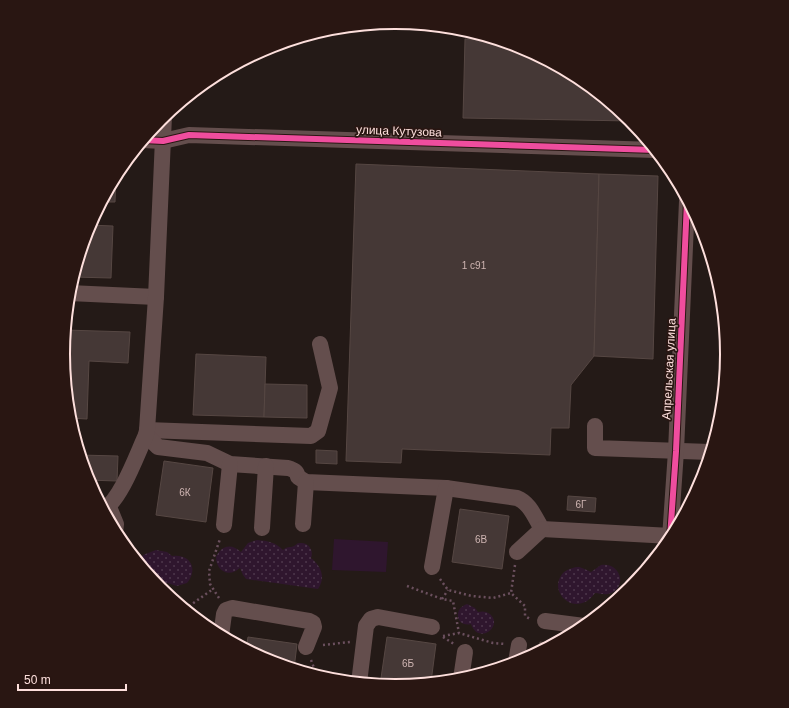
<svg xmlns="http://www.w3.org/2000/svg" width="789" height="708" viewBox="0 0 789 708" font-family="Helvetica,sans-serif">
  <defs>
    <pattern id="park-dots" width="8" height="8" patternUnits="userSpaceOnUse"><rect width="8" height="8" fill="#2f162e"/><path d="M2 2h.1M6 6h.1" fill="none" stroke="#4e374c" stroke-width="1.8" stroke-linecap="round"/></pattern>
  </defs>
  <rect width="100%" height="100%" fill="#241a17"/>
  <path fill="#2f162e" d="M334,539L388,542L386,572L332,570Z"/>
  <g fill="url(#park-dots)">
    <path d="M257,540C268,541 275,542 283,550C287,546 290,548 294,546C298,544 295,544 300,543C309,542 314,551 311,558C321,566 326,577 318,589L246,579L243,575L240,568C229,578 216,571 216,557C221,545 232,543 241,552L248,543Z"/>
    <path d="M156,550L167,552L172,556C190,553 199,569 187,583L177,586L167,583L159,587L139,563L143,555Z"/>
    <path d="M601,565C622,562 628,590 608,594C603,595 599,593 595,593C576,620 545,591 564,572C568,569 574,567 579,567C583,568 587,570 591,572Z"/>
    <path d="M467,604L475,608L478,612C482,611 486,611 490,614C504,627 478,645 471,624C457,628 452,609 467,604Z"/>
  </g>
  <g fill="#453836" stroke="#564743">
    <path d="M465,39H495L522,47L579,78L631,121L463,118Z"/>
    <path d="M356,164L599,174L594,356L571,385L569,428H551L550,455L402,449L401,463L346,461Z"/>
    <path d="M599,174L658,176L653,359L594,356Z"/>
    <path d="M116,175L115,202H101Z"/>
    <path d="M89,225L113,226L111,278L73,277Z"/>
    <path d="M65,330L130,332L128,363L89,361L87,419L69,418L63,354Z"/>
    <path d="M196,354L266,357L264,417L193,415Z"/>
    <path d="M265,384L307,385V418L264,417Z"/>
    <path d="M316,450L337,451V464L316,463Z"/>
    <path d="M80,455L118,456L117,481L87,480Z"/>
    <path d="M164,461L213,468L206,522L156,515Z"/>
    <path d="M568,496L596,498L595,512L567,510Z"/>
    <path d="M460,509L509,516L502,569L452,562Z"/>
    <path d="M248,637L297,644L294,669L267,661L246,649Z"/>
    <path d="M387,637L436,644L431,682L394,686L380,685Z"/>
    <path d="M540,642L553,644L539,652Z"/>
  </g>
  <g fill="none" stroke-linecap="round" stroke-linejoin="round">
    <g stroke="#6b505e" stroke-width="2.5" stroke-dasharray="2 3" stroke-linecap="butt">
      <path d="M515,565L511,593L525,606V616L530,619"/>
      <path d="M440,579L448,590L472,596L493,598L511,593"/>
      <path d="M407,586L442,599L453,601L459,633"/>
      <path d="M219,598L210,584L209,571L220,539"/>
      <path d="M442,599L448,590"/>
      <path d="M185,609L213,589"/>
      <path d="M443,636L459,633L493,643L505,644"/>
      <path d="M443,637L454,644"/>
      <path d="M323,645L350,642"/>
      <path d="M311,660L317,676"/>
    </g>
    <g stroke="#644e4d" stroke-width="16">
      <path d="M143,140L163,141L189,135L655,150"/>
      <path d="M69,293L156,297"/>
      <path d="M595,426V448L710,452"/>
      <path d="M147,430L311,436L318,431L330,388L320,344"/>
      <path d="M146,435L158,447L207,453L230,464L288,468C294,470 297,471 298,477L306,482L446,488L517,498C530,503 535,518 542,529L671,536"/>
      <path d="M109,507L116,524L115,533"/>
      <path d="M103,510C121,500 137,454 146,435L147,430L156,297L164,116"/>
      <path d="M303,524L306,482"/>
      <path d="M224,525L230,464"/>
      <path d="M262,528L266,466"/>
      <path d="M670,538L676,451L687,201"/>
      <path d="M517,552L542,529"/>
      <path d="M432,567L446,488"/>
      <path d="M545,621L584,626"/>
      <path d="M221,636L224,614L226,610L232,608L309,621L313,623L314,627L306,647"/>
      <path d="M516,662L519,645"/>
      <path d="M461,679L465,652"/>
      <path d="M359,683L366,626L371,619L378,617L432,627"/>
    </g>
    <defs>
      <g id="cycleway">
        <path d="M143,140L163,141L189,135L655,150"/>
        <path d="M670,538L676,451L687,201"/>
      </g>
    </defs>
    <use href="#cycleway" stroke="#291612" stroke-width="8"/>
    <use href="#cycleway" stroke="#ef4d9e" stroke-width="6"/>
  </g>
  <g text-anchor="middle" dominant-baseline="central" stroke-width="3.5" stroke-linejoin="round" paint-order="stroke">
    <g font-size="10" fill="#cfb5b2">
      <text x="474" y="265">1 с91</text>
      <text x="185" y="492">6К</text>
      <text x="581" y="504">6Г</text>
      <text x="481" y="539">6В</text>
      <text x="408" y="663">6Б</text>
    </g>
    <g font-size="12" fill="#fddfdc" stroke="#291612">
      <text transform="translate(399 131) rotate(2)">улица Кутузова</text>
      <text transform="translate(669 369) rotate(-87)">Апрельская улица</text>
    </g>
  </g>
  <path d="M0 0H789V708H0ZM70 354a325 325 0 1 1 650 0a325 325 0 1 1-650 0Z" fill="#291612" fill-rule="evenodd"/>
  <path fill="none" stroke="#fddfdc" stroke-width="2" d="M70 354a325 325 0 1 1 650 0a325 325 0 1 1-650 0Z"/>
  <path d="M18 684v6h108v-6" fill="none" stroke="#fddfdc" stroke-width="2"/>
  <text x="24" y="684" font-size="12" fill="#fddfdc" stroke="#291612" stroke-width="3" paint-order="stroke">50 m</text>
</svg>
